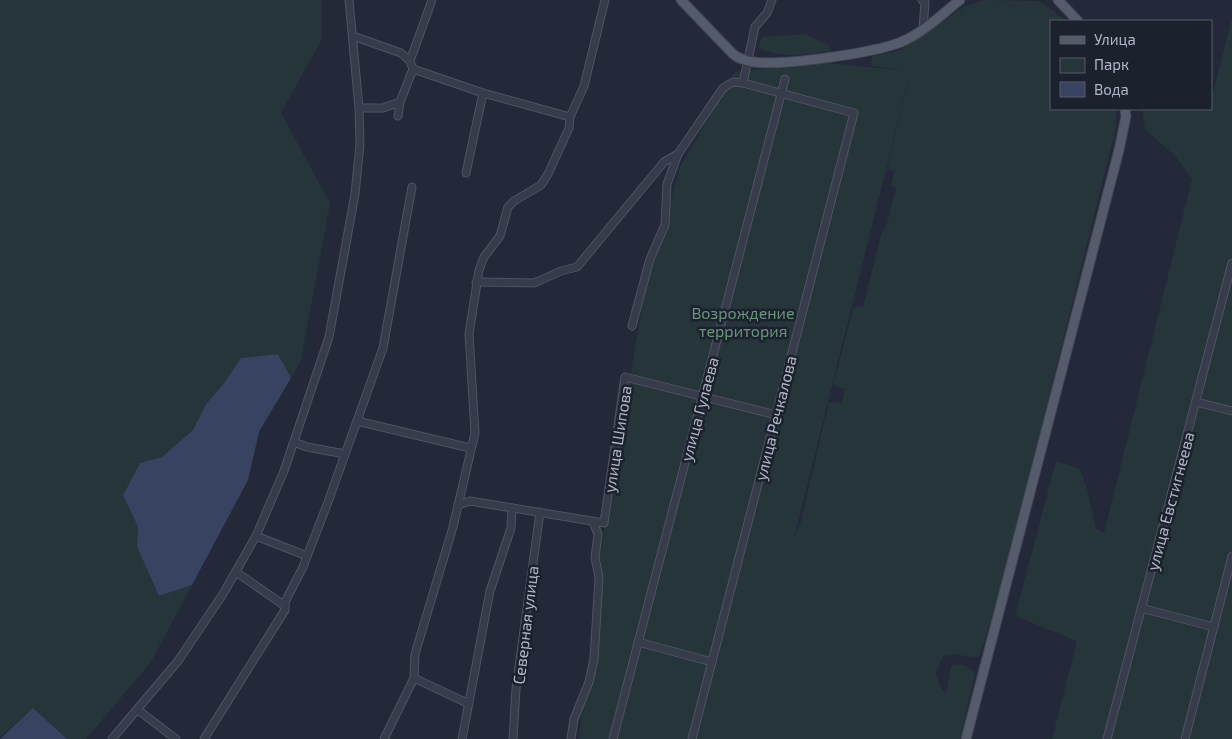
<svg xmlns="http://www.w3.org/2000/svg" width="1232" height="739" viewBox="0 0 1232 739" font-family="'Exo 2',sans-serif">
  <rect width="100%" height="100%" fill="#232939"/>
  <g fill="#25353a" fill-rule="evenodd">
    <path d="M0,0H322V39L281,113L330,203L301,360L291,378L278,354L241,358L225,382L206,404L193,430L162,457L140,463L123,495L138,527L137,547L159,596L192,585L151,662L86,739H67L33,709L0,737Z"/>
    <path d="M984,0L1039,1L1067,21H1051V109H1116V128L1010,553L984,643L979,657C966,658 957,652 943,656L936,673L940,687L946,694L951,666C961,662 968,666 975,673L960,739H579L599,561L643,301L680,167L735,72L827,63L910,71L871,66L872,56L900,50L964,7ZM910,73L887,169L894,171L891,186L896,188L885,231H882L863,307L854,306L833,385L845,389L842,403L829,402L800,525L794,538Z"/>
    <path d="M1232,18V739H1052L1077,641L1015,616L1056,461L1080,469L1088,492L1096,528L1104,533L1192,179L1176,157L1145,129L1142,109H1211V89L1213,93Z"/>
    <path d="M805,34L830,46L829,51C802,55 784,59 758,48L762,37Z"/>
  </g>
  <g fill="#374360">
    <path d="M278,354L291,378L259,432L248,480L192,585L159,596L137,547L138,527L123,495L140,463L162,457L193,430L206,404L225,382L241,358Z"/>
    <path d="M33,708L67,739H0Z"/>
  </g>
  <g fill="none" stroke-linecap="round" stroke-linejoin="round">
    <defs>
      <g id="minor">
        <path d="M922,0L925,2L923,29"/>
        <path d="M353,36L401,53L410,61"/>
        <path d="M413,69L483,93L570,117"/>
        <path d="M359,108H383L400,102"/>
        <path d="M398,116L400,102L413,69L410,61L432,0"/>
        <path d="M466,173L483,93"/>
        <path d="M476,282L534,283L561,271L577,267L664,162L678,154"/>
        <path d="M632,326L650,259L665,225L667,184L678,154L723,88L733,82L743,83"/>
        <path d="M1196,402L1232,411"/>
        <path d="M357,421L470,448"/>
        <path d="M294,442L307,447L345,454"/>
        <path d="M458,505L470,501L604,523L625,377L776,415"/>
        <path d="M256,536L307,556"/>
        <path d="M236,572L285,606"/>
        <path d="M1141,608L1214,627"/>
        <path d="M638,642L712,662"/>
        <path d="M414,678L469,704"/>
        <path d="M138,710L176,739"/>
        <path d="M112,739L178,661L223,594L256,536L284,471L329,337L355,194L360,144L359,108L349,0"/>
        <path d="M204,739L285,610V602L303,567L328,502L383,348L412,187"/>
        <path d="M384,739L414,678L415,654L453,527L475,433L469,334L479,270L484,257L500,236L508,207L514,201L541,185L548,174L569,128L570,117L584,86L605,0"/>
        <path d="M462,739L490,591L511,528L512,508"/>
        <path d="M513,739L516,689L540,512"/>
        <path d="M571,739L574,719L589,682L594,660L599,577L595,558L598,534L593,522"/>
        <path d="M613,739L785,79"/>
        <path d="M692,739L854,113L743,83L755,27L767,13L772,0"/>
        <path d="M1107,739L1232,263"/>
        <path d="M1185,739L1232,556"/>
      </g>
      <g id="major">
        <path d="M681,0L733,54C739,59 746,61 754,62C782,66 874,53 901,42C923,33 942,14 960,0"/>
        <path d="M1058,0L1078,21"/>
        <path d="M966,739L1119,150L1126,116L1125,109"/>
      </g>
    </defs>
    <use href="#minor" stroke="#4e5462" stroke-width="9"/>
    <use href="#major" stroke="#404553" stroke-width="11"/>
    <use href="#minor" stroke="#363c4a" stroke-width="7"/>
    <use href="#major" stroke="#545b6a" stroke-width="9"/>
  </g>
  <g text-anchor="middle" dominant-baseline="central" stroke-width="5" stroke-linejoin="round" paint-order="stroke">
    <g font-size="16" fill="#699679" stroke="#1c212e">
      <text x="743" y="312">Возрождение<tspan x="743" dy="18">территория</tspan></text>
    </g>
    <g font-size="16" fill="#b1b7c6" stroke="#1c212e">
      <text transform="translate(699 409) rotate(-75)">улица Гулаева</text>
      <text transform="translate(775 418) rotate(-76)">улица Речкалова</text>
      <text transform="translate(617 439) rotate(-81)">улица Шипова</text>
      <text transform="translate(1170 501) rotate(-75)">улица Евстигнеева</text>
      <text transform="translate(525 625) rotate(-83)">Северная улица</text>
    </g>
  </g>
  <rect x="1050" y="20" width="162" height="90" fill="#1c212e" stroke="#585d6b"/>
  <rect x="1060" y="36" width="25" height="8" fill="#545b6a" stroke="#585d6b"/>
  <text x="1094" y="45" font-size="15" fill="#b1b7c6">Улица</text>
  <rect x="1060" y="58" width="25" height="15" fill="#25353a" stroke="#585d6b"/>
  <text x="1094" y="70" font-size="15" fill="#b1b7c6">Парк</text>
  <rect x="1060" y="82" width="25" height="15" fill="#374360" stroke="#585d6b"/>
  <text x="1094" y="95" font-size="15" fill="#b1b7c6">Вода</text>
</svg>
